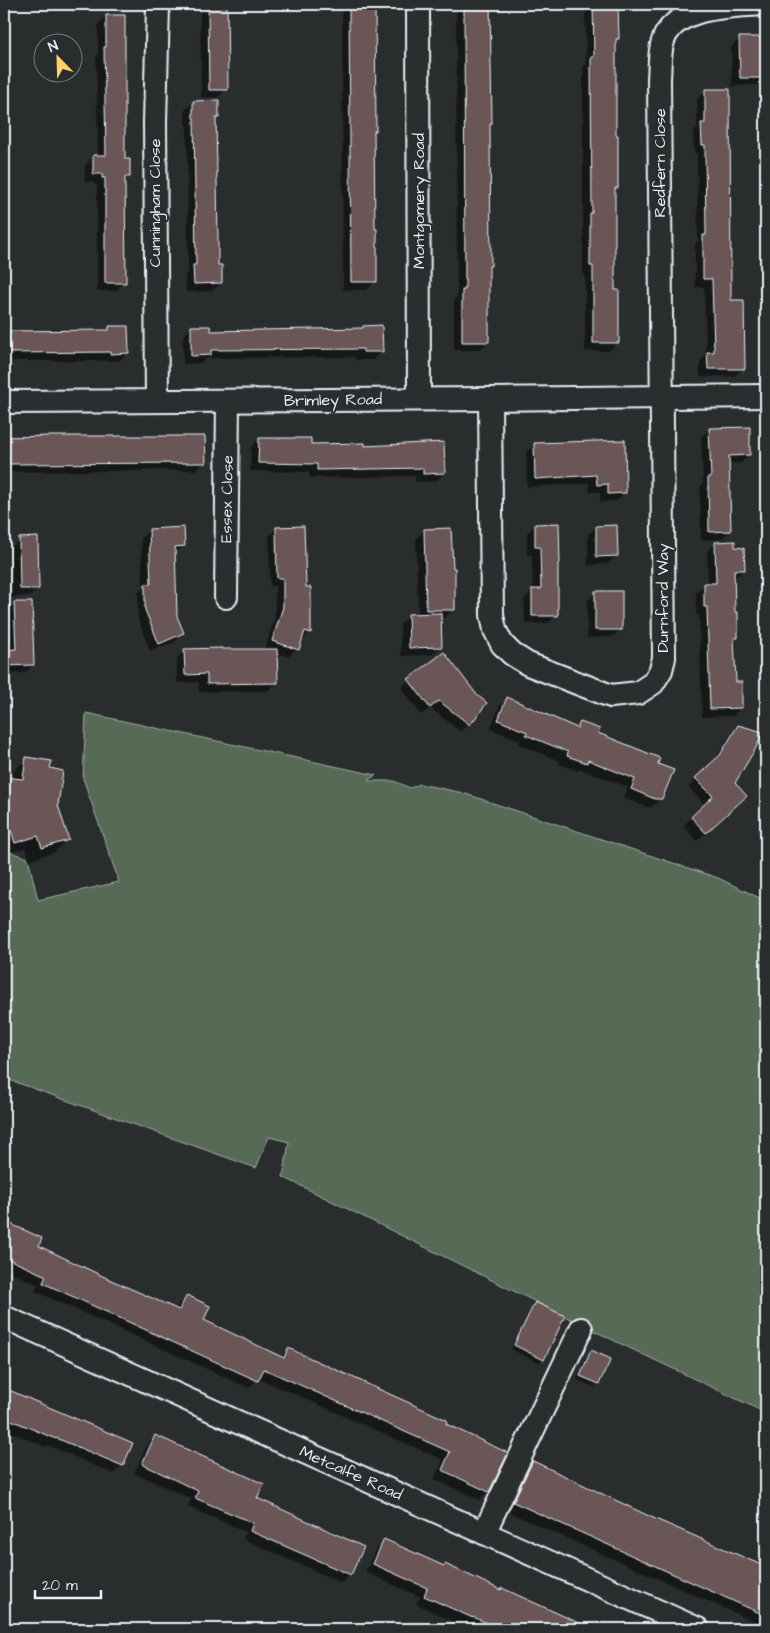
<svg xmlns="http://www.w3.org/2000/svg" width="770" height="1633" viewBox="0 0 770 1633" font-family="'Architects Daughter',sans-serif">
  <rect width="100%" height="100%" fill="#2a2d2e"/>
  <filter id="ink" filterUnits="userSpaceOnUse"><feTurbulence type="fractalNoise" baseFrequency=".02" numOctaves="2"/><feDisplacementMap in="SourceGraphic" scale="10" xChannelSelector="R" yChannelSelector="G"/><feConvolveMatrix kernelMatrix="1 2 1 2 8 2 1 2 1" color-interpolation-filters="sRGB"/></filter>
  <g filter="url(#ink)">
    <path fill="#566b57" stroke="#9faea8" d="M86,713L376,775L367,781H394L410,788L420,784L463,793L718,878L766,901V1413L619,1343L283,1177L289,1142L269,1137L256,1168L4,1078V850L28,858L38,900L119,882L83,778Z"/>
    <g fill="#0007">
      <path d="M200,4H225L227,89L218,97L201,98Z"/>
      <path d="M342,4H374L375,130L373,132L375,282L367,290H343Z"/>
      <path d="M456,4H489L490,124L489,125L490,266L488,268V342L479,350H454V299L457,297Z"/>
      <path d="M593,5L618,39L614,42L617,187L614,190V291L617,343L609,351H585V274H583V67L586,64L585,14Z"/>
      <path d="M106,16L124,160L129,177L124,182V282L116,291H97V185H94V182H85V165L93,157H98L96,57L98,55V24Z"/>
      <path d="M740,38L765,77L757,85L732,86L731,47Z"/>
      <path d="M706,90L730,301L744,368L735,376L700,377V362L706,355L704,287H695V244L698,241L697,153H694L693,133L697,129V99Z"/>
      <path d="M193,102L218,118L215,120L217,267L221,283L212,291L186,292L185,275L188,272L187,126H185V110Z"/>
      <path d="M110,327L127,353L119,361H4V339L10,333L106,331Z"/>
      <path d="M192,327L210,332L361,330L363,327L381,351L373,360H355V357L207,358L201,363L183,364V336Z"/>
      <path d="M710,429L749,455L741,463H728L730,531L721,539L701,540L700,487L703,484L701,437Z"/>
      <path d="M204,437V462L196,470L4,472V438Z"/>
      <path d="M259,439L310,445L364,447L444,473L436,481L415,482V476L310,478L309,472L250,471L251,447Z"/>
      <path d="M624,441L625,493L617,501L600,502V492H589V483L527,487L526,452L535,444Z"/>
      <path d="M535,525L559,563L556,566L557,615L548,623L525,624L524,599L533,591L532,555H527V533Z"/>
      <path d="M596,527L616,556L608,564L588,565V535Z"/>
      <path d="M277,528L304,588H310L309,633L289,657L276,653V683L268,691L199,692V682L177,683V658L185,650L264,651L275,617V586H270L269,536Z"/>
      <path d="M150,530L184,546L174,554L176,616L183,633L175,642L150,651L138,619V593L143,588L141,538Z"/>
      <path d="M425,530L453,609L445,618H440L441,646L432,655L401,656L400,624L409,615H418L416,538Z"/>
      <path d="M20,539L38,588L30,596L12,597L11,548Z"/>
      <path d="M716,543L734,549L744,569L735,578H733L737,637L733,640L735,683L741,708L733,716L702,717L699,615H696V593L704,584H708L707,551Z"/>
      <path d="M595,593L621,629L613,637L587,638V601Z"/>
      <path d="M15,603L33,665L25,673L4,674V651H7L6,612Z"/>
      <path d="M444,654L469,724L461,732L430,708L421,715L401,688L409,680Z"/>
      <path d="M507,699L575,728L580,723L597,734L656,765L661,798L652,807H646L624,798L628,787L580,769L578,771L559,764L560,761L518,744L520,740L490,729L499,707Z"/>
      <path d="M738,726L733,783L737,804L697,841L683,826L705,805L688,787L713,763L730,735Z"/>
      <path d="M26,759L49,768L67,839L55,852L29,860L26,848L4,854V778L13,779L14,771Z"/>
      <path d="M4,1222L40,1239L37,1246L176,1310L178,1305L187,1297L202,1321L280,1358L288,1350L444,1425L488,1491L480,1500L434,1479L443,1460L258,1378L249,1388L35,1291L38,1285L4,1269Z"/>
      <path d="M535,1303L543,1359L539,1363L511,1349L532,1307Z"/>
      <path d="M591,1352L598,1384L594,1387L577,1380L587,1355Z"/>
      <path d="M4,1389L131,1444L122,1466L113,1474L48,1445L46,1447L4,1429Z"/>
      <path d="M155,1436L256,1499L350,1575L342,1583L243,1539L246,1532L188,1507L191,1499L134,1473L147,1445Z"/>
      <path d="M533,1463L766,1569V1629V1627L506,1511L524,1471Z"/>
      <path d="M384,1541L501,1591L503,1590L590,1629H475L464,1625L463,1626L416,1604L420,1597L365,1572L376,1549Z"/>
    </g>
    <g fill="#6a5757" stroke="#e8f1f8">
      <path d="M208,4H227L228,90H209Z"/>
      <path d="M349,4H375L376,131H374L375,229H377V282H351Z"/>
      <path d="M464,4H490L492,124H490L491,266H489V342H462V290H465Z"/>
      <path d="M593,4H618L619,39H616V135H618V188H615V290H619V343H593V266H590V213H592L591,57H594Z"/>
      <path d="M106,15H125V159H130V177H125L126,283H105V178H102V174H93V155H106L104,47H106Z"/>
      <path d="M739,37H766V78H740Z"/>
      <path d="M705,89H730L731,300H744L745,369H708L707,352H714L712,279H703V235H706L705,145H702L701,123H705Z"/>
      <path d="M219,100V118H216L218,240V265H222V283L194,284L193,265H196L194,118H193V101Z"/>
      <path d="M382,325L383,352H363V349L211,350V355L191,356V326H210L211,331L363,328V326Z"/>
      <path d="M109,326H128L129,353L110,354V352L10,353L9,331L109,330Z"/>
      <path d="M750,427V455L729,456L731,531L709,532L708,477H711L709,428Z"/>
      <path d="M52,436H205L206,463L4,464V437Z"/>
      <path d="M259,438H311V444L365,443V446L444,442L445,473L423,474V468L317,470V464L258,463Z"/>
      <path d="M625,440L626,493L608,494V484L597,485L596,475L535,479L534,443Z"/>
      <path d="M559,523L560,563L558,564V616H532V589H541L540,547H535V524Z"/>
      <path d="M617,525L618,556L596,557V526Z"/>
      <path d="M304,526L306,587H311V633L305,631L299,650L272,641L283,607V578H277L276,527Z"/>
      <path d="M184,527L185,546L175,547L177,616L184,633L159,644L145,610V584H151L149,529Z"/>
      <path d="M451,528L453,568H455V610H426L424,529Z"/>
      <path d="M38,537L39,589H20L19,538Z"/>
      <path d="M735,541V547L744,548L745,570H734L735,612H738V638H734L736,682H742V708L710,709L707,607H704V583H716L715,542Z"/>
      <rect x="595" y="591" width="27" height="39"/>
      <path d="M14,602H32L34,665L4,666V650L16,649Z"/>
      <path d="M441,613L442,647L409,648L408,614Z"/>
      <path d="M222,648V649H277L278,683L207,684V674L185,675L184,649Z"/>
      <path d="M444,652L477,695L487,703L470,725L439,701L430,708L408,679Z"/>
      <path d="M507,697L577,728L580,722L600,729L598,733L660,758L658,764L674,770L662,799H655L631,789L635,779L588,760L587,763L567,756L568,752L526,735L527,732L498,720Z"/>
      <path d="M738,725L763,732L757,746L735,783L747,796L706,833L691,817L713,796L695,778L720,755Z"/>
      <path d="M26,757L52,761L50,768L63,771L58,805L69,840L42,848L38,836L15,843L8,821L4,822V777L23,779Z"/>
      <path d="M4,1221L42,1238L39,1246L111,1280L179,1310L187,1295L210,1306L204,1320L284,1358L288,1348L447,1420L446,1424L508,1453L489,1492L442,1470L450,1452L264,1369L258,1381L43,1283L46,1276L4,1257Z"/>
      <path d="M535,1302L565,1316L544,1360L514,1345Z"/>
      <path d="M591,1350L611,1359L599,1384L580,1376Z"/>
      <path d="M4,1388L133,1443L123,1466L56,1438V1439L4,1417Z"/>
      <path d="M155,1435L264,1484L257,1498L364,1547L351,1575L250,1531L253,1523L195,1498L198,1491L142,1464Z"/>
      <path d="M533,1461L651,1517L766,1567V1603L762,1614L513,1502Z"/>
      <path d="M384,1539L444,1566L445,1564L501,1590L502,1588L592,1629H501L473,1617V1618L424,1596L427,1588L373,1564Z"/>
    </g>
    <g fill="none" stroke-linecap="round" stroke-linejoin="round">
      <defs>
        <g id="minor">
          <path d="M418,4L419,399"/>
          <path d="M490,399L492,615L495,630L502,644L512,654L528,664L611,696L638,693L653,683L661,670L664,658L659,79C660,67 659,53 663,41C675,5 731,7 762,4"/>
          <path d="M157,401L155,122L158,6"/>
          <path d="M4,402L490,399L766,396"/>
          <path d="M226,597L228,401"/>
          <path d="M4,1317L698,1629"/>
          <path d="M484,1533L581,1329"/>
        </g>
      </defs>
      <use href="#minor" stroke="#e8f1f8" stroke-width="26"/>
      <use href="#minor" stroke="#2a2d2e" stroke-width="22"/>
    </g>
  </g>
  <g text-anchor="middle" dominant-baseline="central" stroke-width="4" stroke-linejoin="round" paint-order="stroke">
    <g font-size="16" fill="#e8f1f8" stroke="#2a2d2e">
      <text transform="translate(660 163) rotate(-90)">Redfern Close</text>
      <text transform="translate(419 201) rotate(-90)">Montgomery Road</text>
      <text transform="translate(155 203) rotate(-90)">Cunningham Close</text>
      <text transform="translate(333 400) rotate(-1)">Brimley Road</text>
      <text transform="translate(227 499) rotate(-89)">Essex Close</text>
      <text transform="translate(663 598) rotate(-90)">Durnford Way</text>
      <text transform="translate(351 1473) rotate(24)">Metcalfe Road</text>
    </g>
  </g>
  <rect width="770" height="1633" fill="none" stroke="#2a2d2e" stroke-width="20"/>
  <rect x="10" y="10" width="750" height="1613" fill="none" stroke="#e8f1f8" stroke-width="2" filter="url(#ink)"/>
  <g transform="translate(58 58) rotate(337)"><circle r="24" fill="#2a2d2e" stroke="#767b7f"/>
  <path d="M0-4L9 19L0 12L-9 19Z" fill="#ffd166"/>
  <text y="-8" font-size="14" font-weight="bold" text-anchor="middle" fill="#e8f1f8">N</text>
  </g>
  <path d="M35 1590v8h66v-8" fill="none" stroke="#e8f1f8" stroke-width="2.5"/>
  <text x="42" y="1590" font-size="15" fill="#e8f1f8" stroke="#2a2d2e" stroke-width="4" paint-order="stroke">20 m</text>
</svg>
